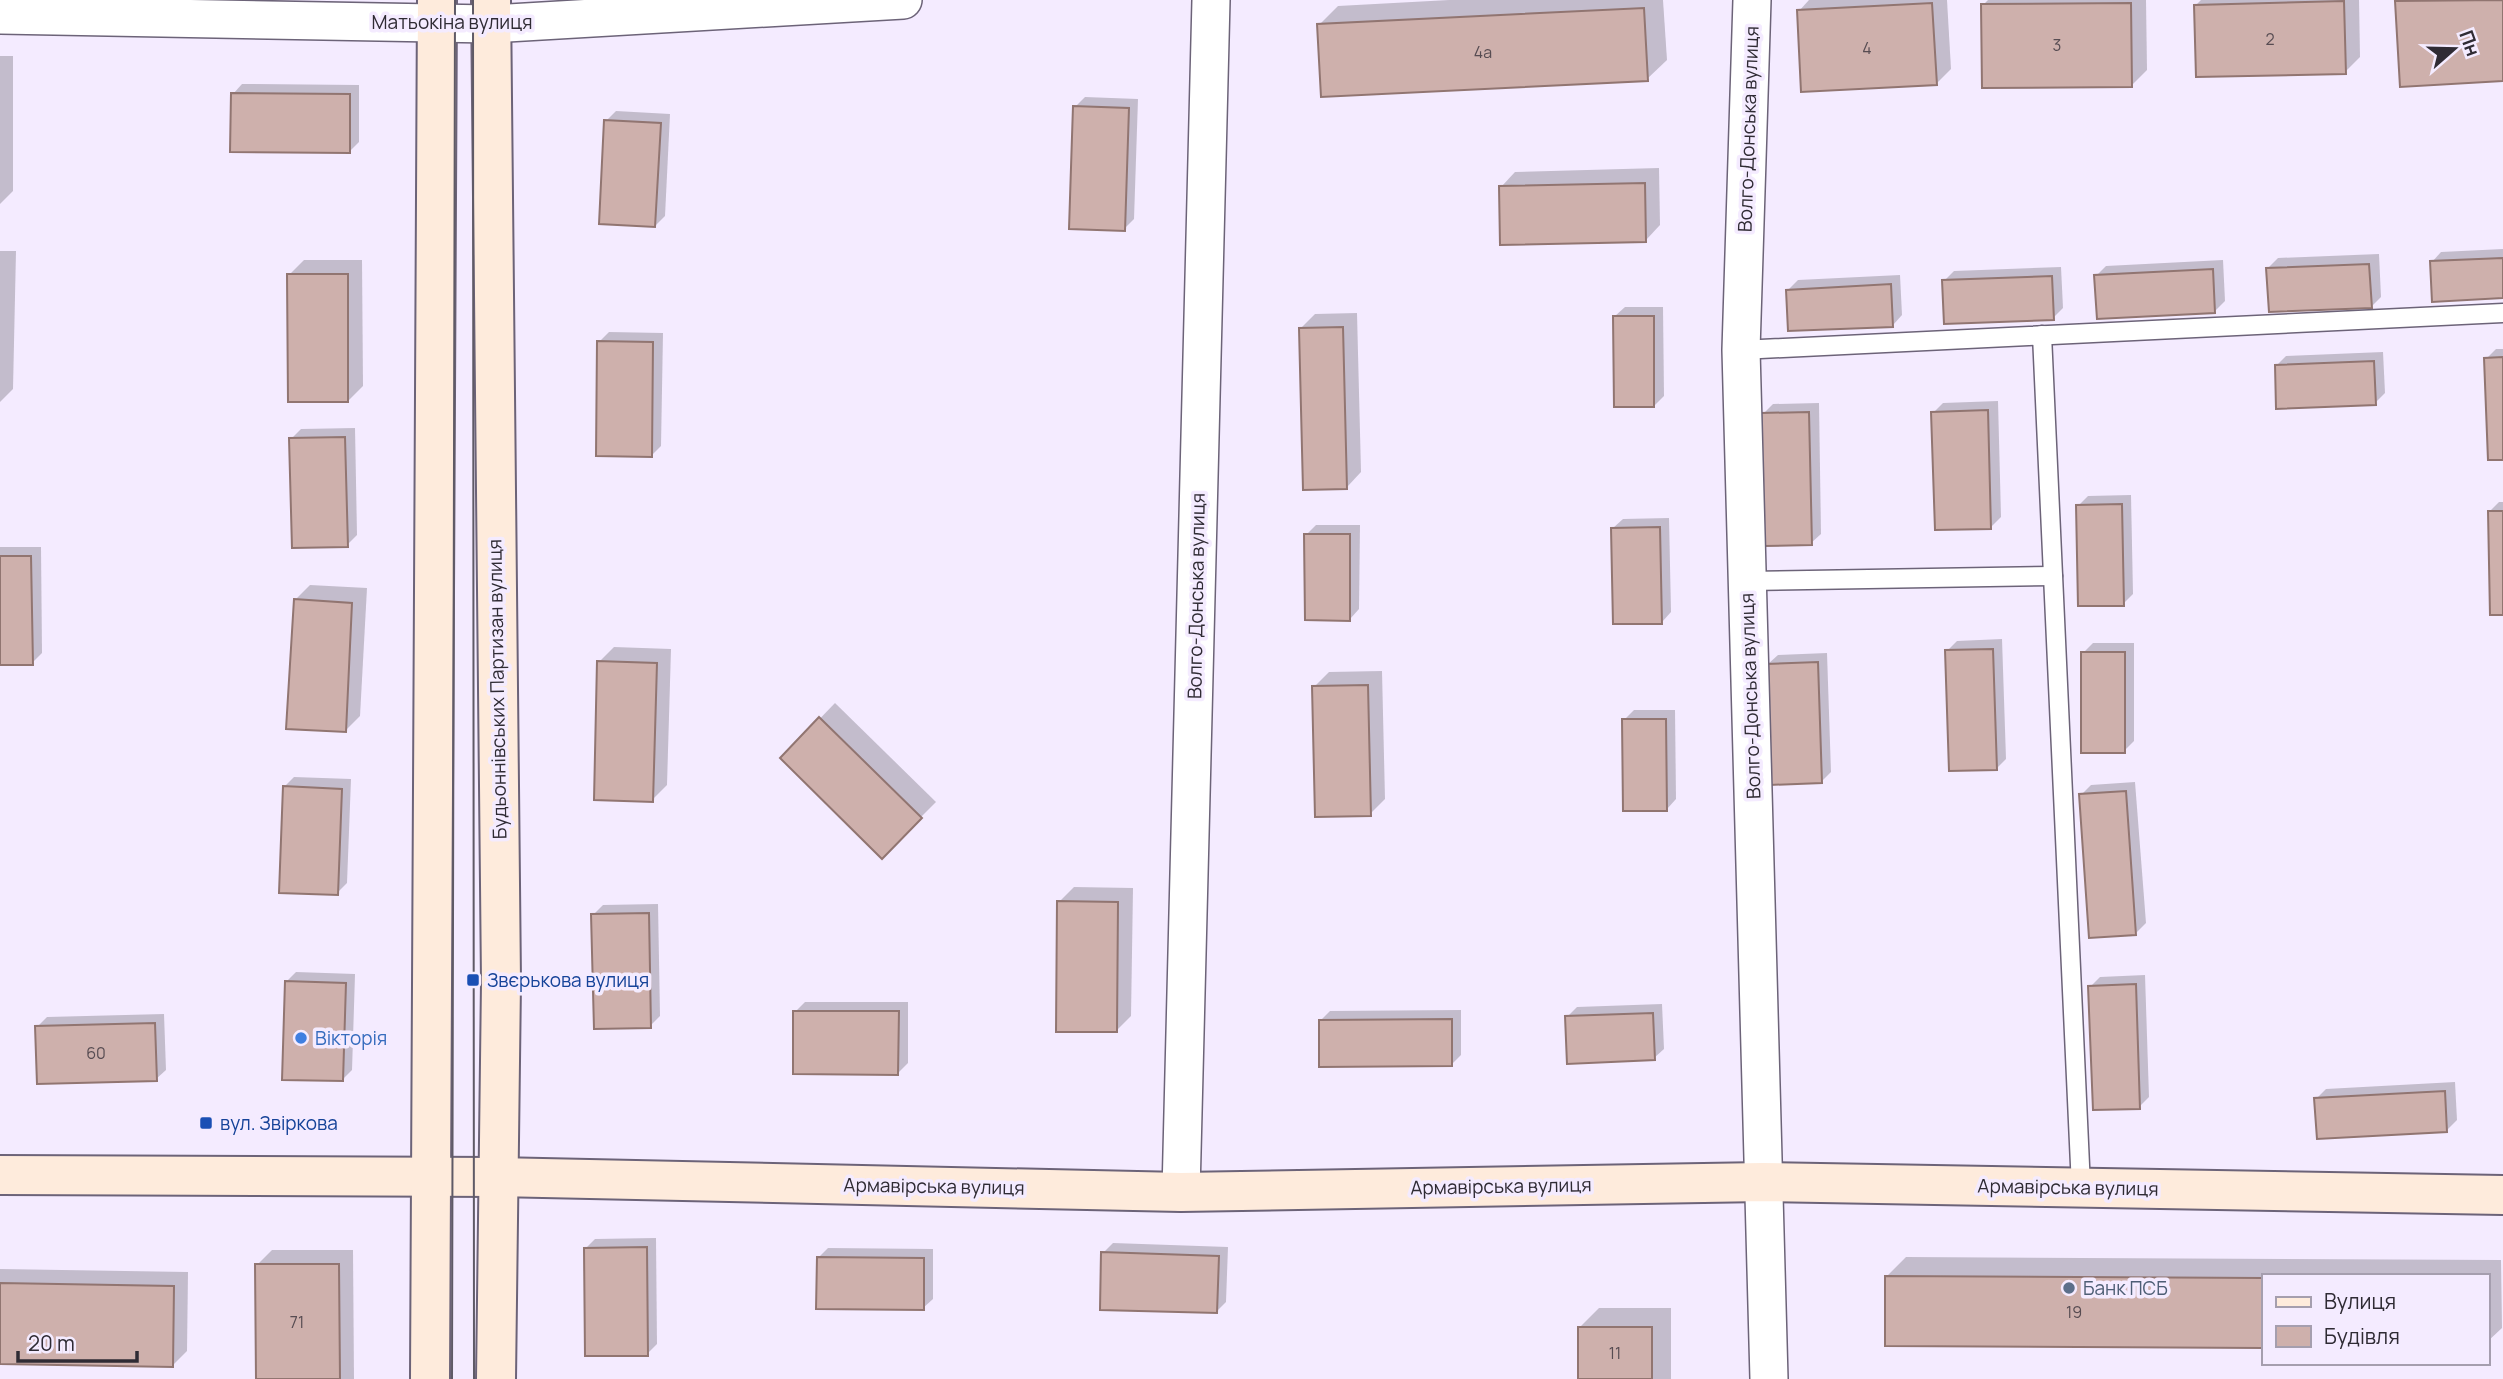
<svg xmlns="http://www.w3.org/2000/svg" width="2503" height="1379" viewBox="0 0 2503 1379" font-family="Manrope,sans-serif">
  <rect width="100%" height="100%" fill="#f4ebff"/>
  <g fill="#0003">
    <path d="M1449,0H1663L1667,60L1647,79L1319,25L1338,6Z"/>
    <path d="M1809,0H1947L1951,69L1936,84L1799,11Z"/>
    <path d="M1988,0H2146L2147,70L2132,85L1983,5Z"/>
    <path d="M2201,0H2359L2360,57L2345,72L2196,5Z"/>
    <path d="M2503,0V80L2397,1L2398,0Z"/>
    <path d="M0,56H13V191L0,204Z"/>
    <path d="M242,84L359,85V142L349,152L233,94Z"/>
    <path d="M1085,97L1138,99L1134,219L1124,229L1075,107Z"/>
    <path d="M616,111L670,114L665,216L655,226L606,121Z"/>
    <path d="M1659,168L1660,225L1646,240L1501,187L1515,172Z"/>
    <path d="M2503,249V297L2432,262L2441,252Z"/>
    <path d="M0,251H16L13,389L0,402Z"/>
    <path d="M2379,254L2381,297L2371,307L2268,268L2278,258Z"/>
    <path d="M304,260H362L363,386L348,401L289,275Z"/>
    <path d="M2223,260L2225,301L2215,311L2096,276L2106,266Z"/>
    <path d="M2061,267L2063,308L2053,318L1944,281L1954,271Z"/>
    <path d="M1900,275L1902,315L1893,325L1788,290L1798,280Z"/>
    <path d="M1625,307H1663L1664,396L1654,406L1615,316Z"/>
    <path d="M1357,313L1361,472L1347,487L1300,329L1315,314Z"/>
    <path d="M609,332L663,333L661,446L651,456L599,342Z"/>
    <path d="M2496,349H2503V458L2486,359Z"/>
    <path d="M2383,352L2385,393L2375,403L2276,366L2286,356Z"/>
    <path d="M1998,401L2001,517L1991,527L1933,413L1943,403Z"/>
    <path d="M1819,403L1821,534L1811,543L1763,414L1773,404Z"/>
    <path d="M355,428L357,535L347,545L291,439L301,429Z"/>
    <path d="M2131,495L2133,594L2123,604L2078,506L2088,496Z"/>
    <path d="M2499,502H2503V613L2489,512Z"/>
    <path d="M1669,518L1671,612L1662,622L1613,528L1623,519Z"/>
    <path d="M1316,525H1360L1359,609L1350,619L1306,535Z"/>
    <path d="M0,547H41L42,653L32,663L0,664Z"/>
    <path d="M310,585L367,588L360,716L345,731L295,600Z"/>
    <path d="M2002,639L2006,759L1996,769L1947,651L1957,641Z"/>
    <path d="M2093,643H2134V741L2124,751L2083,653Z"/>
    <path d="M614,647L671,649L667,785L652,800L599,662Z"/>
    <path d="M1827,653L1831,772L1821,782L1768,664L1778,655Z"/>
    <path d="M1382,671L1385,799L1370,814L1314,687L1329,672Z"/>
    <path d="M835,703L936,802L882,856L782,758Z"/>
    <path d="M1634,710H1675L1676,799L1667,809L1624,720Z"/>
    <path d="M294,777L351,779L347,883L337,893L284,787Z"/>
    <path d="M2135,782L2146,923L2136,933L2081,795L2091,785Z"/>
    <path d="M1074,887L1133,888L1131,1016L1116,1031L1059,902Z"/>
    <path d="M658,904L660,1016L650,1026L593,915L603,905Z"/>
    <path d="M296,972L355,974L352,1070L342,1080L286,982Z"/>
    <path d="M2145,975L2149,1097L2139,1107L2090,987L2100,977Z"/>
    <path d="M805,1002H908V1063L898,1073L795,1012Z"/>
    <path d="M1662,1004L1664,1049L1654,1058L1567,1017L1577,1007Z"/>
    <path d="M1461,1010V1055L1451,1065L1320,1021L1330,1011Z"/>
    <path d="M164,1014L166,1070L156,1079L37,1027L47,1017Z"/>
    <path d="M2455,1082L2457,1120L2447,1130L2316,1099L2326,1089Z"/>
    <path d="M656,1238L657,1344L647,1354L586,1248L595,1239Z"/>
    <path d="M1113,1243L1228,1247L1226,1302L1216,1312L1103,1253Z"/>
    <path d="M828,1248L933,1249V1299L923,1308L818,1258Z"/>
    <path d="M272,1250H353L354,1379H258L257,1265Z"/>
    <path d="M1906,1257L2501,1260L2502,1328L2487,1342V1276H2263V1346L1887,1344V1276Z"/>
    <path d="M0,1269L188,1272L187,1351L172,1366L0,1363Z"/>
    <path d="M1599,1308H1671V1379H1580V1327Z"/>
  </g>
  <g fill="#ceb0ac" stroke="#917571" stroke-width="2">
    <path d="M2503,0V81L2400,87L2395,1Z"/>
    <path d="M2344,1L2346,74L2196,77L2194,5Z"/>
    <path d="M1932,3L1937,85L1801,92L1797,10Z"/>
    <path d="M2131,3L2132,87L1982,88L1981,4Z"/>
    <path d="M1644,8L1648,81L1321,97L1317,24Z"/>
    <path d="M231,93L350,94V153L230,152Z"/>
    <path d="M1073,106L1129,108L1125,231L1069,229Z"/>
    <path d="M604,120L661,123L655,227L599,224Z"/>
    <path d="M1645,183L1646,242L1500,245L1499,186Z"/>
    <path d="M2503,258V298L2432,302L2430,261Z"/>
    <path d="M2369,264L2372,308L2269,312L2266,268Z"/>
    <path d="M2213,269L2215,313L2097,319L2094,275Z"/>
    <path d="M287,274H348V402H288Z"/>
    <path d="M2052,276L2054,320L1944,324L1942,280Z"/>
    <path d="M1891,284L1893,327L1788,331L1786,290Z"/>
    <path d="M1613,316H1654V407H1614Z"/>
    <path d="M1343,327L1347,489L1303,490L1299,328Z"/>
    <path d="M597,341L653,342L652,457L596,456Z"/>
    <path d="M2503,357V460H2488L2484,358Z"/>
    <path d="M2374,361L2376,405L2276,409L2275,365Z"/>
    <path d="M1988,410L1991,529L1935,530L1931,412Z"/>
    <path d="M1809,412L1812,545L1764,546L1761,413Z"/>
    <path d="M345,437L348,547L292,548L289,438Z"/>
    <path d="M2122,504L2124,606H2078L2076,505Z"/>
    <path d="M2488,511H2503V615H2490Z"/>
    <path d="M1660,527L1662,624H1613L1611,528Z"/>
    <path d="M1304,534H1350V621L1305,620Z"/>
    <path d="M0,556H31L33,665H0Z"/>
    <path d="M294,599L352,603L346,732L286,729Z"/>
    <path d="M1993,649L1997,770L1949,771L1945,650Z"/>
    <rect x="2081" y="652" width="44" height="101"/>
    <path d="M597,661L657,663L653,802L594,800Z"/>
    <path d="M1818,662L1822,783L1770,785L1766,664Z"/>
    <path d="M1368,685L1371,816L1315,817L1312,686Z"/>
    <path d="M819,717L922,818L882,859L780,758Z"/>
    <path d="M1622,719H1666L1667,811H1623Z"/>
    <path d="M283,786L342,789L338,895L279,893Z"/>
    <path d="M2126,791L2136,935L2089,938L2079,794Z"/>
    <path d="M1057,901L1118,902L1117,1032H1056Z"/>
    <path d="M649,913L651,1028L594,1029L591,914Z"/>
    <path d="M285,981L346,983L343,1081L282,1080Z"/>
    <path d="M2136,984L2140,1109L2093,1110L2088,986Z"/>
    <path d="M793,1011H899L898,1075L793,1074Z"/>
    <path d="M1653,1013L1655,1060L1567,1064L1565,1016Z"/>
    <path d="M1452,1019V1066L1319,1067V1020Z"/>
    <path d="M155,1023L157,1081L37,1084L35,1026Z"/>
    <path d="M2445,1091L2447,1132L2317,1139L2314,1098Z"/>
    <path d="M647,1247L648,1356H585L584,1248Z"/>
    <path d="M1101,1252L1219,1256L1217,1313L1100,1310Z"/>
    <path d="M817,1257L924,1258V1310L816,1309Z"/>
    <path d="M255,1264H339L340,1379H256Z"/>
    <path d="M1885,1276L2263,1278V1348L1885,1346Z"/>
    <path d="M0,1283L174,1286L173,1367L0,1364Z"/>
    <rect x="1578" y="1327" width="74" height="52"/>
  </g>
  <g fill="none" stroke-linecap="round" stroke-linejoin="round">
    <defs>
      <g id="lane">
        <path d="M2042,335L2081,1187"/>
        <path d="M1741,350L2503,313"/>
        <path d="M1747,581L2053,576"/>
      </g>
      <g id="street">
        <path d="M1752,0L1741,350L1769,1379"/>
        <path d="M0,15L490,24L903,0"/>
        <path d="M1181,1192L1211,0"/>
      </g>
      <g id="secondary">
        <path d="M491,0L501,982L496,1379"/>
        <path d="M0,1175L498,1177L1181,1192L1763,1182L2503,1195"/>
        <path d="M430,1379L437,0"/>
      </g>
    </defs>
    <use href="#lane" stroke="#6c6378" stroke-width="21"/>
    <use href="#street" stroke="#6c6378" stroke-width="40"/>
    <use href="#secondary" stroke="#6c6378" stroke-width="42"/>
    <use href="#lane" stroke="#fff" stroke-width="18"/>
    <use href="#street" stroke="#fff" stroke-width="37"/>
    <use href="#secondary" stroke="#feebdc" stroke-width="38"/>
    <g stroke="#5f5a66" stroke-width="2">
      <path d="M473,0L474,1379"/>
      <path d="M452,1379L455,0"/>
    </g>
  </g>
  <g fill="#1a4fb4" stroke="#f4ebff" stroke-width="2.5">
    <rect x="466" y="973" width="14" height="14" rx="3.5"/>
    <rect x="199" y="1116" width="14" height="14" rx="3.5"/>
  </g>
  <circle fill="#3f7fe0" stroke="#f4ebff" stroke-width="2.5" cx="301" cy="1038" r="7"/>
  <circle fill="#5c6f8a" stroke="#f4ebff" stroke-width="2.5" cx="2069" cy="1288" r="7"/>
  <g text-anchor="middle" dominant-baseline="central" stroke-width="7" stroke-linejoin="round" paint-order="stroke">
    <g font-size="16" fill="#574c52">
      <text x="2270" y="39">2</text>
      <text x="2057" y="45">3</text>
      <text x="1867" y="48">4</text>
      <text x="1483" y="52">4а</text>
      <text x="96" y="1053">60</text>
      <text x="2074" y="1312">19</text>
      <text x="297" y="1322">71</text>
      <text x="1615" y="1353">11</text>
    </g>
    <g font-size="19" fill="#2f2b34" stroke="#f4ebff">
      <text x="452" y="22">Матьокіна вулиця</text>
      <text transform="translate(1748 129) rotate(-88)">Волго-Донська вулиця</text>
      <text transform="translate(1196 596) rotate(-89)">Волго-Донська вулиця</text>
      <text transform="translate(497 689) rotate(-91)">Будьоннівських Партизан вулиця</text>
      <text transform="translate(1750 696) rotate(-92)">Волго-Донська вулиця</text>
      <text transform="translate(934 1186) rotate(1)">Армавірська вулиця</text>
      <text transform="translate(1501 1186) rotate(-1)">Армавірська вулиця</text>
      <text transform="translate(2068 1187) rotate(1)">Армавірська вулиця</text>
    </g>
    <g font-size="19" fill="#164399" stroke="#f4ebff" text-anchor="start">
      <text x="487" y="980">Звєрькова вулиця</text>
      <text x="220" y="1123">вул. Звіркова</text>
    </g>
    <g font-size="19" fill="#366cbe" stroke="#f4ebff" text-anchor="start">
      <text x="315" y="1038">Вікторія</text>
    </g>
    <g font-size="19" fill="#4e5e75" stroke="#f4ebff" text-anchor="start">
      <text x="2083" y="1288">Банк ПСБ</text>
    </g>
  </g>
  <rect x="2262" y="1274" width="228" height="91" fill="#f4ebff" stroke="#a59eae" stroke-width="2"/>
  <rect x="2276" y="1297" width="35" height="10" fill="#feebdc" stroke="#a59eae" stroke-width="2"/>
  <text x="2324" y="1309" font-size="21" fill="#2f2b34">Вулиця</text>
  <rect x="2276" y="1326" width="35" height="21" fill="#ceb0ac" stroke="#a59eae" stroke-width="2"/>
  <text x="2324" y="1344" font-size="21" fill="#2f2b34">Будівля</text>
  <g transform="translate(2454 49) rotate(70)" stroke="#f4ebff" stroke-width="5" paint-order="stroke">
  <path d="M0-5L12 26L0 18L-12 26Z" fill="#2f2b34"/>
  <text y="-10" font-size="19" font-weight="bold" text-anchor="middle" fill="#2f2b34">Пн</text>
  </g>
  <path d="M18 1351v10h119v-10" fill="none" stroke="#2f2b34" stroke-width="3.5"/>
  <text x="28" y="1351" font-size="21" fill="#2f2b34" stroke="#f4ebff" stroke-width="5" paint-order="stroke">20 m</text>
</svg>
